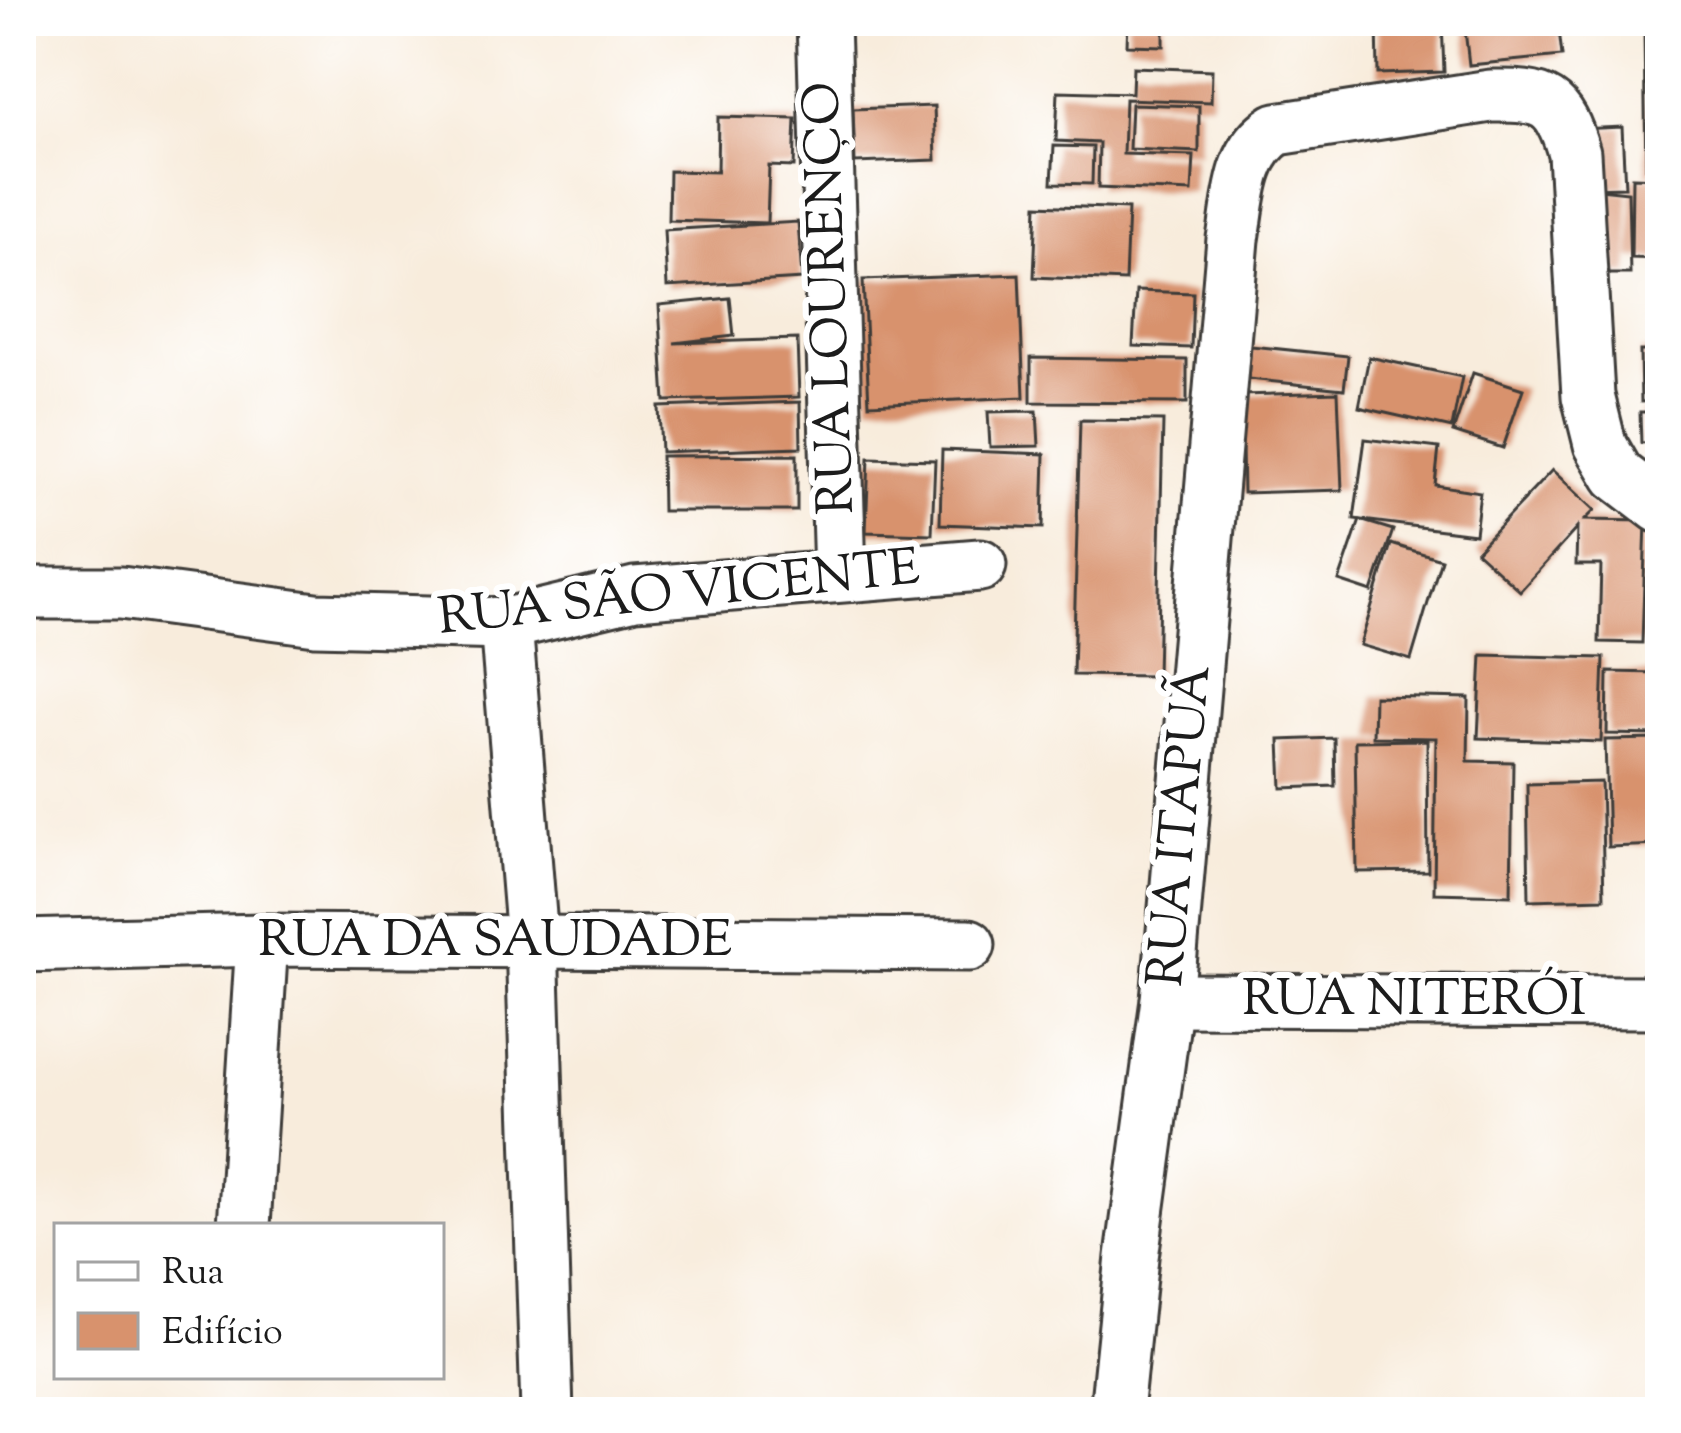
<svg xmlns="http://www.w3.org/2000/svg" width="1681" height="1433" viewBox="0 0 1681 1433" font-family="'Sorts Mill Goudy',serif">
  <rect width="100%" height="100%" fill="#fff"/>
  <filter id="ink" filterUnits="userSpaceOnUse"><feTurbulence type="fractalNoise" baseFrequency=".00833" numOctaves="2"/><feDisplacementMap in="SourceGraphic" scale="24" xChannelSelector="R" yChannelSelector="G"/><feConvolveMatrix kernelMatrix="1 2 1 2 8 2 1 2 1" color-interpolation-filters="sRGB"/></filter>
  <filter id="wash" filterUnits="userSpaceOnUse"><feTurbulence type="fractalNoise" baseFrequency=".004" numOctaves="4" result="noise"/><feDisplacementMap in="SourceGraphic" scale="48" xChannelSelector="R" yChannelSelector="G"/><feGaussianBlur stdDeviation="2.7" result="paint"/><feColorMatrix in="noise" values="0 0 0 0 0 0 0 0 0 0 0 0 0 0 0 0 0 1.4 0 .05"/><feComposite in="paint" operator="in"/></filter>
  <g filter="url(#wash)">
    <rect width="100%" height="100%" fill="#f8ecdc"/>
    <g id="blocks">
      <g fill="#d8926d">
        <path d="M1128,21H1164V46L1127,45Z"/>
        <path d="M1377,21H1442L1444,72L1378,74Z"/>
        <path d="M1464,21H1558L1562,56L1469,65Z"/>
        <path d="M1644,32H1660V174H1646Z"/>
        <path d="M1133,67L1212,70L1211,102L1125,99L1123,154L1194,156L1192,192L1098,188L1099,143L1056,141L1058,91L1132,93Z"/>
        <path d="M1131,104L1199,106V152L1129,149Z"/>
        <path d="M934,106L936,160L855,163L853,109Z"/>
        <path d="M718,117L796,119L794,167L769,166L767,223L668,220L669,171L717,172Z"/>
        <path d="M1622,127L1625,187L1590,188L1628,192L1630,274H1594L1579,129Z"/>
        <path d="M1054,146L1093,147L1092,184L1052,183Z"/>
        <path d="M1632,177L1660,178V259L1631,258Z"/>
        <path d="M1037,205L1128,209L1125,281L1034,277Z"/>
        <path d="M798,222L802,279L667,287L664,230Z"/>
        <path d="M1019,274L1024,397L869,404L863,280Z"/>
        <path d="M1136,291L1193,293L1191,348L1133,346Z"/>
        <path d="M730,298L734,336L674,343L797,339L799,397L665,401L659,305Z"/>
        <path d="M1251,346L1348,356L1344,389L1248,379Z"/>
        <path d="M1640,351H1660V401L1641,402Z"/>
        <path d="M1369,357L1462,377L1452,428L1359,407Z"/>
        <path d="M1031,358L1187,360V403L1031,402Z"/>
        <path d="M1473,373L1523,389L1503,448L1453,432Z"/>
        <path d="M1338,392L1342,490L1243,493L1241,395Z"/>
        <path d="M800,402L801,447L661,452L659,407Z"/>
        <path d="M1037,411L1039,446L990,447L988,412Z"/>
        <path d="M1640,412H1660V442L1641,443Z"/>
        <path d="M1080,420L1163,421L1157,676L1073,675Z"/>
        <path d="M1365,439L1439,448L1435,485L1480,492L1475,534L1354,519Z"/>
        <path d="M942,450L1045,454L1043,528L940,524Z"/>
        <path d="M797,455V511H662L661,456Z"/>
        <path d="M869,458L935,460L932,534L866,532Z"/>
        <path d="M1552,470L1595,510L1585,520L1646,521L1642,643L1599,642L1601,565H1576L1577,528L1520,591L1476,551Z"/>
        <path d="M1360,520L1393,530L1372,592L1339,581Z"/>
        <path d="M1391,544L1441,559L1411,660L1360,645Z"/>
        <path d="M1482,655L1604,658L1601,742L1478,738Z"/>
        <path d="M1608,672L1660,673V735L1607,734Z"/>
        <path d="M1374,696L1469,698L1468,761L1513,762L1511,895L1434,893L1436,738L1373,737Z"/>
        <path d="M1334,738L1335,786L1282,788L1280,740Z"/>
        <path d="M1660,739V845L1608,847L1605,740Z"/>
        <path d="M1427,740L1428,871L1357,872L1355,741Z"/>
        <path d="M1601,782L1604,898L1529,900L1527,784Z"/>
      </g>
    </g>
  </g>
  <g filter="url(#ink)">
    <use href="#blocks" fill-opacity="0" stroke="#3d3b39" stroke-width="3"/>
    <g fill="none" stroke-linecap="round" stroke-linejoin="round">
      <defs>
        <g id="minor">
          <path d="M823,21L840,575"/>
          <path d="M21,593H121L316,619L506,624L635,593L980,565"/>
          <path d="M506,624L532,940L547,1412"/>
          <path d="M21,946L262,940L969,945"/>
          <path d="M1167,1000L1660,1002"/>
          <path d="M244,1226L262,940"/>
          <path d="M1116,1412L1132,1257L1167,1000L1233,239C1240,199 1239,152 1277,129L1491,96C1545,95 1559,100 1574,153L1588,396L1600,444L1618,475L1660,507"/>
        </g>
      </defs>
      <use href="#minor" stroke="#3d3b39" stroke-width="57"/>
      <use href="#minor" stroke="#fff" stroke-width="51"/>
    </g>
  </g>
  <g text-anchor="middle" dominant-baseline="central" stroke-width="12" stroke-linejoin="round" paint-order="stroke">
    <g font-size="51" fill="#1c1c1c" stroke="#fff">
      <text transform="translate(832 298) rotate(-92)">RUA LOURENÇO</text>
      <text transform="translate(679 595) rotate(-6)">RUA SÃO VICENTE</text>
      <text transform="translate(1182 826) rotate(-85)">RUA ITAPUÃ</text>
      <text x="495" y="942">RUA DA SAUDADE</text>
      <text x="1414" y="1001">RUA NITERÓI</text>
    </g>
  </g>
  <rect width="1681" height="1433" fill="none" stroke="#fff" stroke-width="72"/>
  <rect x="54" y="1223" width="390" height="156" fill="#ffffff" stroke="#a4a4a4" stroke-width="3"/>
  <rect x="78" y="1262" width="60" height="18" fill="#ffffff" stroke="#a4a4a4" stroke-width="3"/>
  <text x="162" y="1283" font-size="36" fill="#1c1c1c">Rua</text>
  <rect x="78" y="1313" width="60" height="36" fill="#d8926d" stroke="#a4a4a4" stroke-width="3"/>
  <text x="162" y="1343" font-size="36" fill="#1c1c1c">Edifício</text>
</svg>
